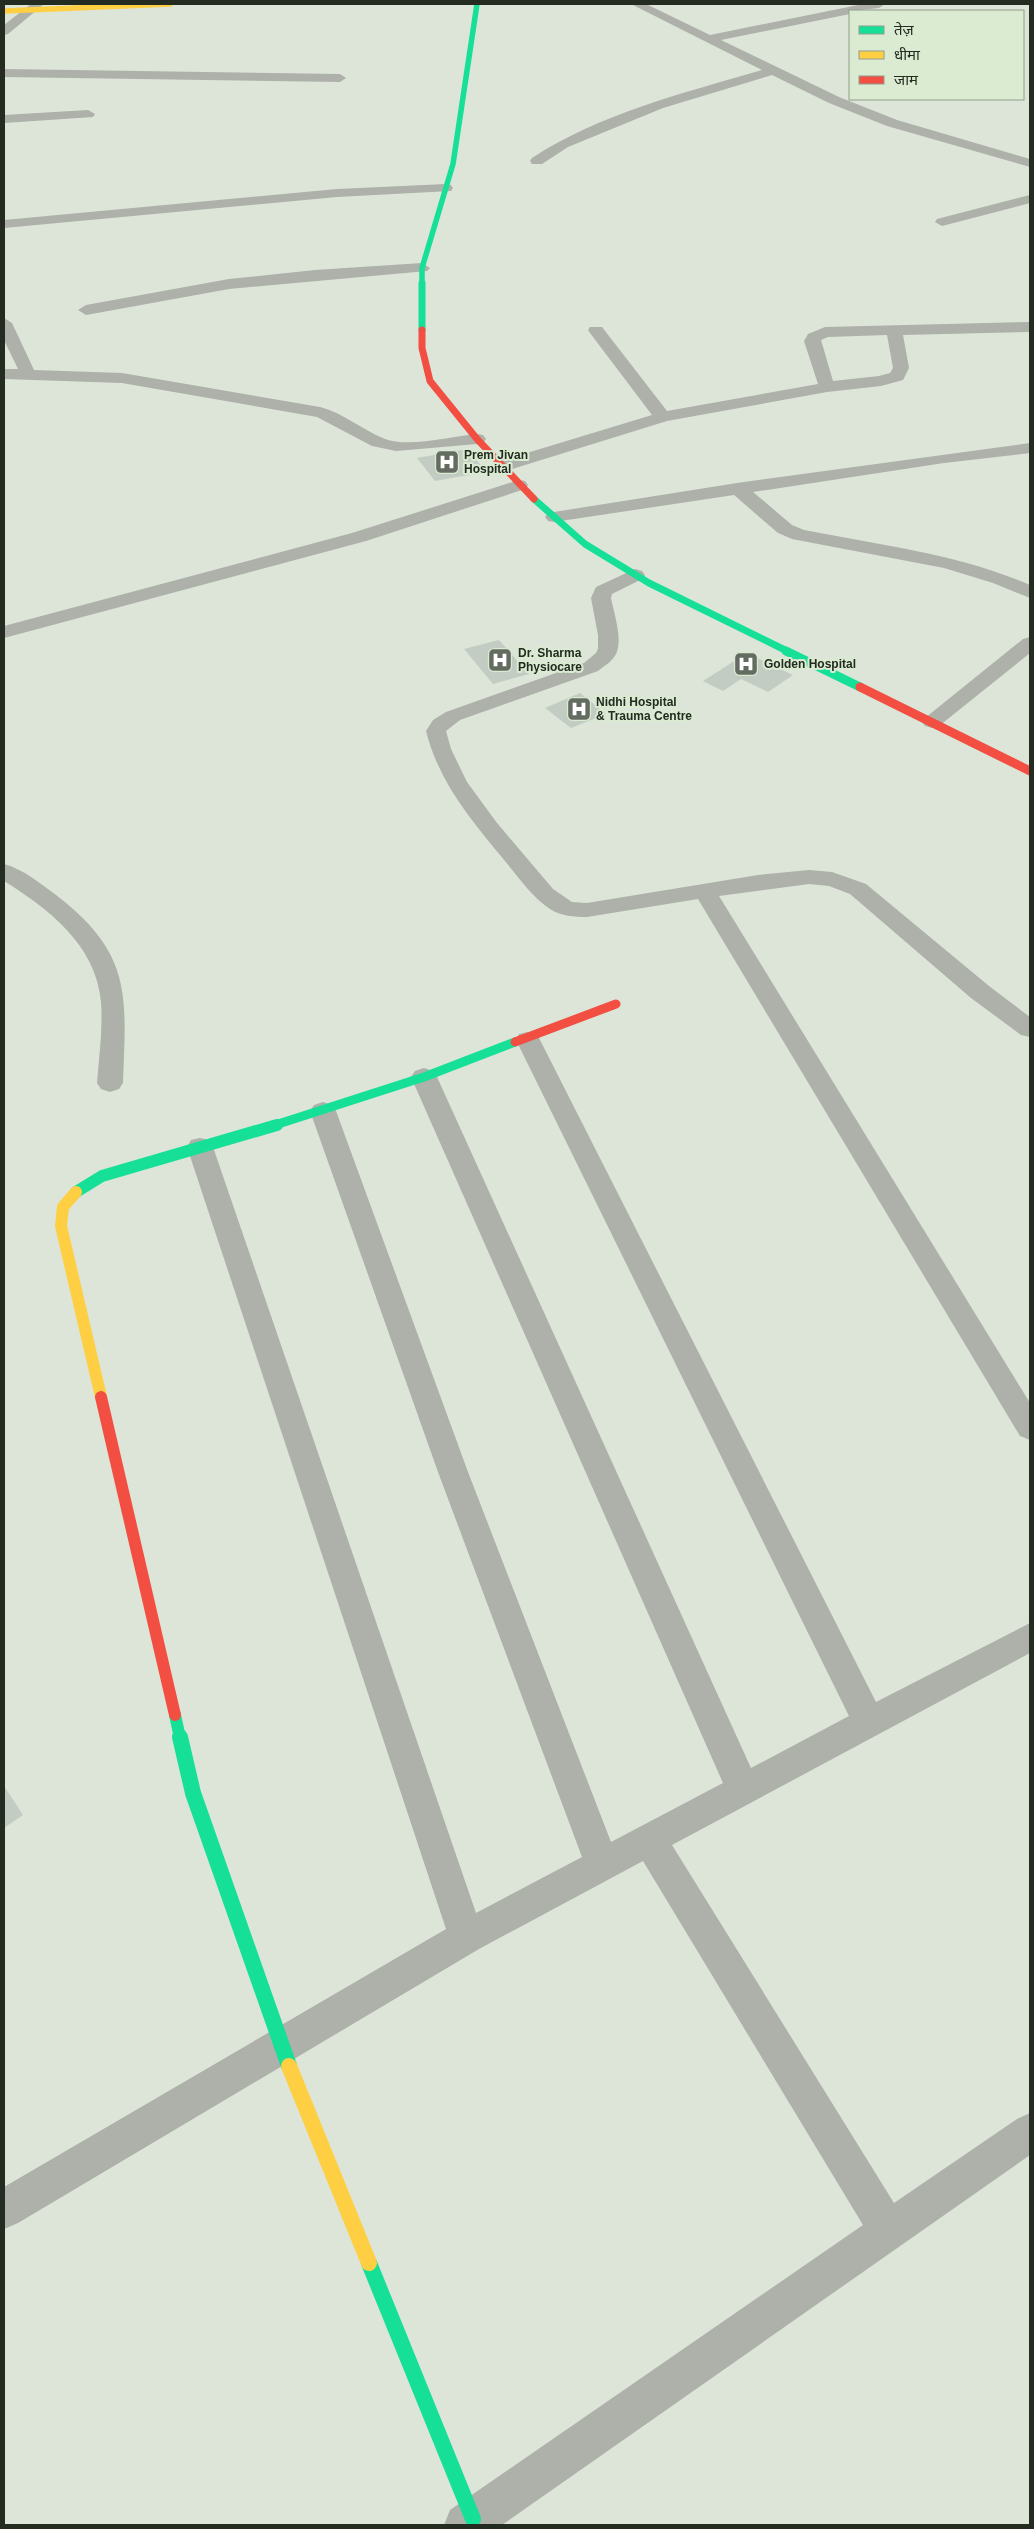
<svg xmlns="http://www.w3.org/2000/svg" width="1034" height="2529" viewBox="0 0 1034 2529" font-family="Helvetica,'Noto Sans Devanagari',sans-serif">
  <rect width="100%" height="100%" fill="#dce5d8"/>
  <g fill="#c2ccc3">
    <path d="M468,449L486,472L435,481L417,458Z"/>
    <path d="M499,640L529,674L493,684L464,649Z"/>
    <path d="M747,653L793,675L768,692L741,679L723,691L703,681Z"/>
    <path d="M580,693L606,714L571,728L545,708Z"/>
    <path d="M4,1786L23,1815L4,1828Z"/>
  </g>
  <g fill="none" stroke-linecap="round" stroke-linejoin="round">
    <g fill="#aeb0aa" fill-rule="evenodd">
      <path d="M31,4H44L8,34L4,35V25Z"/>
      <path d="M631,4H646L710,35L863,4H885L879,8L850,11V14L721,40L839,97L897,120L1030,159V167L887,126L829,103L772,75L663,108L568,147L542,164H532L530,161L532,158C601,113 684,93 762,70Z"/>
      <path d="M4,69L340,74L346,78L340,82L4,77Z"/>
      <path d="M88,110L95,114L93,117L4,123V115Z"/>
      <path d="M446,184L451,185L453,188L451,191L337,197L4,228V220L337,189Z"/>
      <path d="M1030,195V203L942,226L935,222L937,219Z"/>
      <path d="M422,263L430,268L427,271L229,289L86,315L78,310L86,305L229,279L315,270Z"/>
      <path d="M4,318L12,323L34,370L122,373L320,407C344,413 362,430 385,439C409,448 452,436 477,434L483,435L486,439L483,443L477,444L396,451L372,446L317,417L122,383L4,379V369H18L4,340Z"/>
      <path d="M1030,322V332L903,335L909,368L903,380L881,386L827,392L667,421L509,470H497L494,466L497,462L652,415L590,333L588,330L590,327H602L667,411L818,384L804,341L808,334L825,327ZM887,335L893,368L890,373L879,376L833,381L821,340L828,337Z"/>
      <path d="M1030,443V453L944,463L753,492L792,525L804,530C880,545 959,554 1030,585V598L993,583L944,568L792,539L778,533L734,495L554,522L548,521L545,517L548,513L554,512L737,483Z"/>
      <path d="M519,480L525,481L528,485L525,489L366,541L4,638V626L352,533Z"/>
      <path d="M635,569L642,571L645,575L642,579L612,594L611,598C614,614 623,639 616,654C612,662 604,666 598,671L460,720L446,731L451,749L467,782L497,823L553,889L572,902L587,903L758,875L809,870L832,872L866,884L989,986L1030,1017V1037L1021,1035L971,998L850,894L829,886L809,884L719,896L1030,1403V1440L1020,1436L698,899L587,917C575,917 560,916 550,909C532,897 519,878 505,861C472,821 439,783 426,731L433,720L446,712L584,663L596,653L598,649V635L591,598L596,587Z"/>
      <path d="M1030,637V653L939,726L932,728L925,726L922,722L925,718L1023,639Z"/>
      <path d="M4,864C23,869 41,884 56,895C133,954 126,996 123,1083L119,1089L110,1092L101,1089L97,1083C99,1056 103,1029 101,1002C96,945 49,909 4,881Z"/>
      <path d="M528,1032L537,1034L540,1040L876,1702L1030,1623V1653L672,1845L894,2203L1017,2119L1030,2113V2155L502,2525H444L450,2510L863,2225L643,1861L479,1949L18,2223L4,2229V2187L446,1929L187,1147L191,1140L200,1138L209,1140L213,1147L476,1913L582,1857L438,1472L310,1111L314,1105L323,1102L332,1105L336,1111L468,1472L611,1842L723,1783L411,1077L415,1071L424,1068L433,1071L437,1077L751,1768L849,1716L516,1040L519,1034Z"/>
    </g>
    <path stroke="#16e098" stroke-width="5.5" d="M422,285V268L453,164L477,4"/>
    <g stroke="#16e098" stroke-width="7">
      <path d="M422,283V330"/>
      <path d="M534,499L585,544L649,583L789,652"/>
    </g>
    <g stroke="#16e098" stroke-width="9">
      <path d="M786,651L860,687"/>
      <path d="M272,1126L424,1077L515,1042"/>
    </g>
    <g stroke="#16e098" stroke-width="12">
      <path d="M76,1192L102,1176L277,1125"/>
      <path d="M175,1715L180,1738"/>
    </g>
    <g stroke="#16e098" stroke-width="16">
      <path d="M180,1737L193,1793L289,2066"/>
      <path d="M369,2263L473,2519"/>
    </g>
    <path stroke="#ffcf43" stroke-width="5.5" d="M4,11L170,4"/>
    <path stroke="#ffcf43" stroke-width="12" d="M76,1192L63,1207L61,1226L101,1397"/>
    <path stroke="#ffcf43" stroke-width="16" d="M289,2066L369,2263"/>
    <path stroke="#f24e42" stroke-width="7" d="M422,330V348L430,381L477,439L534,499"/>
    <g stroke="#f24e42" stroke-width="9">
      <path d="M860,687L1030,771"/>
      <path d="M515,1042L616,1004"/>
    </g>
    <path stroke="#f24e42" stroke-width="12" d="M101,1397L175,1715"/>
  </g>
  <defs>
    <symbol id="hospital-square" viewBox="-11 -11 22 22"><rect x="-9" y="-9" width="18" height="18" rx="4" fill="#646c61" stroke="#daebd2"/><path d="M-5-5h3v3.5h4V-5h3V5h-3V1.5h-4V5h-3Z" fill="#fff"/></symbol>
  </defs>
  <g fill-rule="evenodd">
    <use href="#hospital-square" x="433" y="448" width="28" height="28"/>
    <use href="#hospital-square" x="486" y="646" width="28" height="28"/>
    <use href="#hospital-square" x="732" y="650" width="28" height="28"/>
    <use href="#hospital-square" x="565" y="695" width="28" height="28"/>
  </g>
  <g text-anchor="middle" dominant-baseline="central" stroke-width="4" stroke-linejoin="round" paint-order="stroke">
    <g font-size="12" font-weight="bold" fill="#242b21" stroke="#daebd2" text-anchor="start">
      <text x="464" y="455">Prem Jivan<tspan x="464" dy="14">Hospital</tspan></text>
      <text x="518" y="653">Dr. Sharma<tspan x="518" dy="14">Physiocare</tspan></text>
      <text x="764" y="664">Golden Hospital</text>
      <text x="596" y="702">Nidhi Hospital<tspan x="596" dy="14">&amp; Trauma Centre</tspan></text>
    </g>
  </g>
  <rect width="1034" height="2529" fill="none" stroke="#242b21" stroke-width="10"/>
  <rect x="849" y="10" width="175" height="90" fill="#daebd2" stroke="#919e8b"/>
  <rect x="859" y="26" width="25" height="8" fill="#16e098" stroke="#919e8b"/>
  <text x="894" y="35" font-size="15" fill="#242b21">तेज़</text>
  <rect x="859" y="51" width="25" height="8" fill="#ffcf43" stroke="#919e8b"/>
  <text x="894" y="60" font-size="15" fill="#242b21">धीमा</text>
  <rect x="859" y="76" width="25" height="8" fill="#f24e42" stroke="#919e8b"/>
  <text x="894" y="85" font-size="15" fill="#242b21">जाम</text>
</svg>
